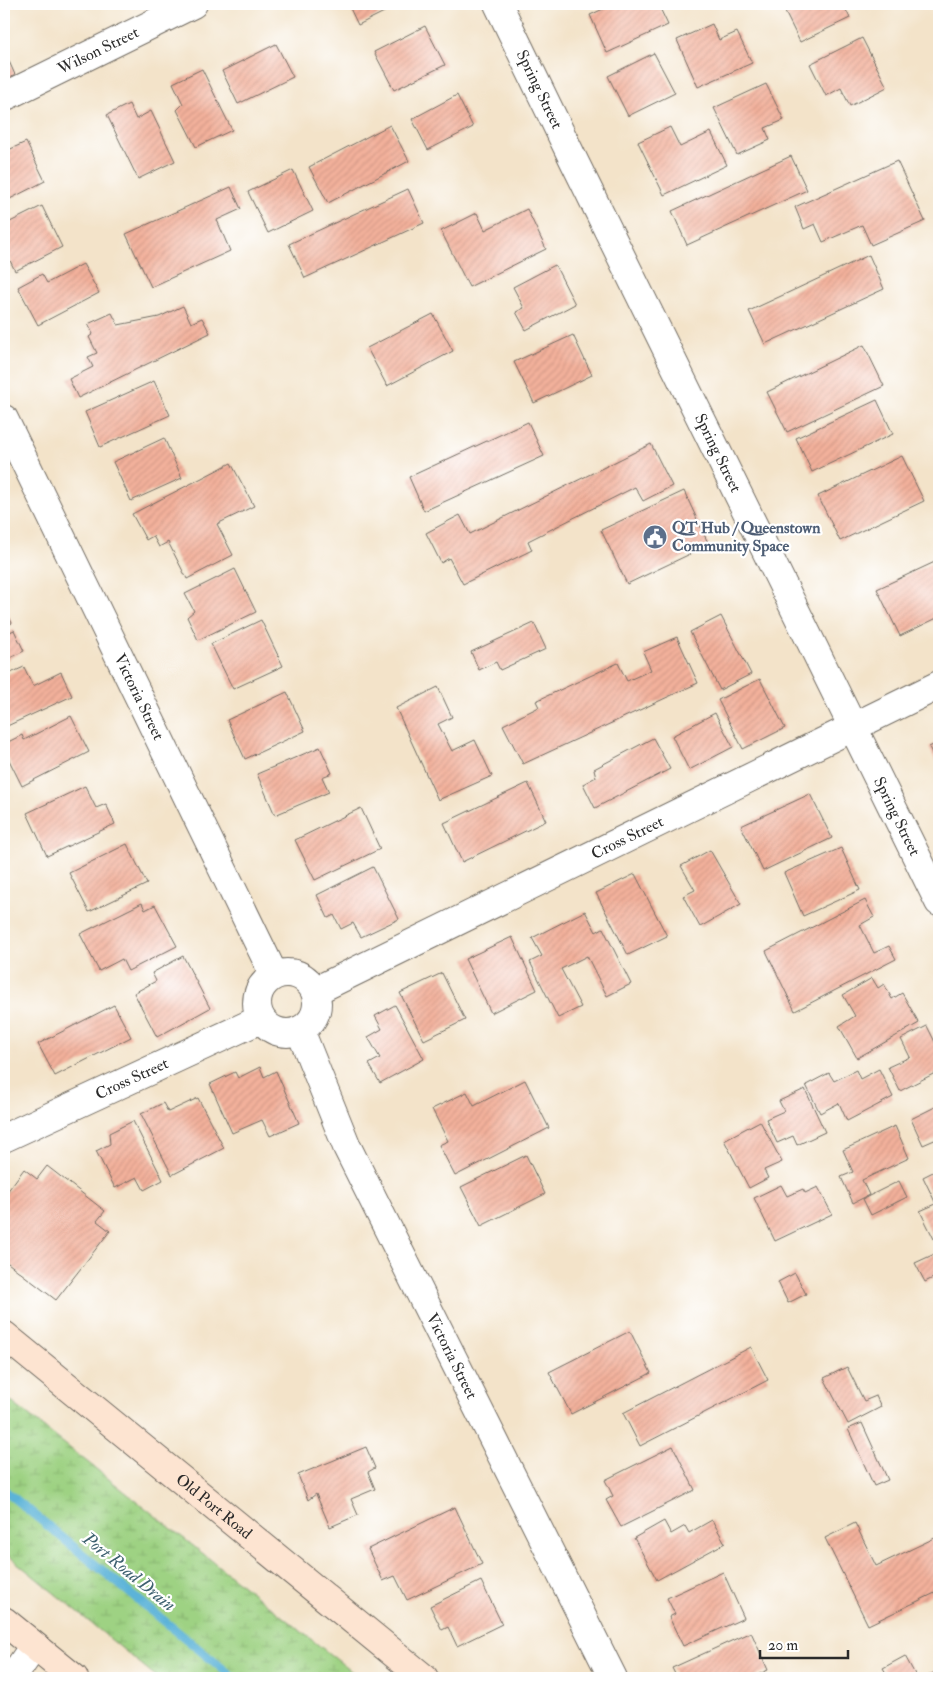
<svg xmlns="http://www.w3.org/2000/svg" width="943" height="1682" viewBox="0 0 943 1682" font-family="'IM FELL Double Pica',serif">
  <defs>
    <pattern id="wetland-marsh" width="20" height="14" patternUnits="userSpaceOnUse" patternTransform="scale(1.25)"><rect width="20" height="14" fill="#9ed283"/><path d="M1 5h8M5 5V1M11 12h8M15 12V8" fill="none" stroke="#88b471"/></pattern>
    <pattern id="building-hatch" width="6" height="6" patternUnits="userSpaceOnUse" patternTransform="scale(1.25)"><rect width="6" height="6" fill="#f3b19b"/><path d="M-1 1l2-2M0 6l6-6M5 7l2-2" fill="none" stroke="#d09886"/></pattern>
  </defs>
  <rect width="100%" height="100%" fill="#fff"/>
  <filter id="ink" filterUnits="userSpaceOnUse"><feTurbulence type="fractalNoise" baseFrequency=".02" numOctaves="2"/><feDisplacementMap in="SourceGraphic" scale="10" xChannelSelector="R" yChannelSelector="G"/><feConvolveMatrix kernelMatrix="1 2 1 2 8 2 1 2 1" color-interpolation-filters="sRGB"/></filter>
  <filter id="wash" filterUnits="userSpaceOnUse"><feTurbulence type="fractalNoise" baseFrequency=".0096" numOctaves="4" result="noise"/><feDisplacementMap in="SourceGraphic" scale="20" xChannelSelector="R" yChannelSelector="G"/><feGaussianBlur stdDeviation="1.12" result="paint"/><feColorMatrix in="noise" values="0 0 0 0 0 0 0 0 0 0 0 0 0 0 0 0 0 1.4 0 .05"/><feComposite in="paint" operator="in"/></filter>
  <g filter="url(#wash)">
    <rect width="100%" height="100%" fill="#f3e3c9"/>
    <path fill="url(#wetland-marsh)" stroke="#647e57" d="M4,1396L360,1678H158L4,1552Z"/>
    <g fill="none" stroke-linecap="round" stroke-linejoin="round">
      <path stroke="#5bb3d8" stroke-width="9" d="M4,1490L234,1678"/>
    </g>
    <g id="blocks">
      <g fill="url(#building-hatch)">
        <path d="M348,4H400L358,25Z"/>
        <path d="M614,4H658L668,25L607,53L590,15Z"/>
        <path d="M802,4H843L850,18L800,42L785,12Z"/>
        <path d="M712,24L719,40L737,32L752,63L698,87L677,40Z"/>
        <path d="M425,26L445,65L394,90L374,52Z"/>
        <path d="M862,38L887,87L850,106L841,88L826,96L810,64Z"/>
        <path d="M276,44L293,77L238,104L222,71Z"/>
        <path d="M4,50L16,77L4,82Z"/>
        <path d="M654,53L675,93L628,116L608,76Z"/>
        <path d="M202,69L232,130L196,147L177,110L183,104L173,83Z"/>
        <path d="M766,84L784,120L765,128L770,140L737,155L714,108Z"/>
        <path d="M457,95L473,127L428,150L412,119Z"/>
        <path d="M129,104L136,119L151,111L175,161L138,179L107,115Z"/>
        <path d="M390,125L409,161L328,203L309,167Z"/>
        <path d="M670,127L680,147L711,132L727,165L664,195L638,142Z"/>
        <path d="M26,142L45,181L4,202V152Z"/>
        <path d="M791,156L807,190L687,245L672,211Z"/>
        <path d="M897,161L925,221L871,245L862,225L823,242L815,224L804,229L795,207Z"/>
        <path d="M293,170L313,211L268,233L248,192Z"/>
        <path d="M231,187L241,209L217,220L230,251L151,287L126,234Z"/>
        <path d="M408,189L424,223L305,278L289,244Z"/>
        <path d="M42,206L62,247L15,271L4,248V225Z"/>
        <path d="M527,209L546,249L469,287L441,231L477,213L485,230Z"/>
        <path d="M869,255L884,289L765,344L749,311Z"/>
        <path d="M83,264L99,293L38,325L18,287L42,274L47,283Z"/>
        <path d="M555,265L575,304L526,330L516,312L524,308L513,287Z"/>
        <path d="M183,306L191,323L202,318L210,333L78,398L69,379L93,367L88,357L97,353L89,337L93,334L88,324L112,313L118,325L159,317Z"/>
        <path d="M433,314L453,351L387,386L367,348Z"/>
        <path d="M573,335L592,375L534,403L514,362Z"/>
        <path d="M864,345L884,386L787,432L767,392Z"/>
        <path d="M154,381L170,415L100,447L85,412Z"/>
        <path d="M877,400L893,434L812,472L796,438Z"/>
        <path d="M528,422L544,456L424,511L409,477Z"/>
        <path d="M164,438L182,478L131,501L113,462Z"/>
        <path d="M651,444L672,486L643,501L635,487L528,541L532,550L463,584L449,558L441,563L426,533L460,515L470,534Z"/>
        <path d="M902,456L924,501L840,541L818,496Z"/>
        <path d="M231,463L254,506L217,524L233,555L187,579L168,542L159,547L153,536L146,540L132,514Z"/>
        <path d="M684,491L709,545L627,584L601,530Z"/>
        <path d="M939,560V617L900,636L877,589Z"/>
        <path d="M235,569L256,612L198,640L187,617L194,611L185,594Z"/>
        <path d="M4,606L12,623L4,627Z"/>
        <path d="M721,616L751,674L720,690L690,632Z"/>
        <path d="M261,620L283,666L233,689L211,644Z"/>
        <path d="M534,623L546,649L500,670L496,662L479,670L471,652Z"/>
        <path d="M14,630L24,651L4,661V635Z"/>
        <path d="M677,637L698,683L523,764L503,725L539,707L536,701L618,663L627,681L651,670L643,652Z"/>
        <path d="M24,667L33,686L61,672L72,696L5,727L4,724V676Z"/>
        <path d="M760,679L785,728L743,749L718,700Z"/>
        <path d="M438,687L452,717L438,724L452,751L475,740L492,776L438,800L396,708Z"/>
        <path d="M287,692L305,731L245,759L227,720Z"/>
        <path d="M715,713L733,747L689,770L672,736Z"/>
        <path d="M71,716L89,752L22,786L4,750V744L22,735L24,740Z"/>
        <path d="M653,738L670,769L595,808L583,784L596,777L594,769Z"/>
        <path d="M939,742V768L929,747Z"/>
        <path d="M320,747L332,773L322,777L329,792L275,815L257,774Z"/>
        <path d="M528,783L546,821L462,862L444,823Z"/>
        <path d="M85,786L96,808L106,804L115,824L47,856L27,813Z"/>
        <path d="M810,794L832,838L763,871L741,826Z"/>
        <path d="M361,808L380,849L315,880L295,840Z"/>
        <path d="M127,844L147,884L89,912L69,873Z"/>
        <path d="M841,848L860,890L803,916L784,873Z"/>
        <path d="M710,850L741,904L700,927L683,896L695,890L681,866Z"/>
        <path d="M373,867L399,919L361,937L353,923L341,929L334,915L328,918L317,895Z"/>
        <path d="M635,874L667,936L628,955L596,893Z"/>
        <path d="M865,900L874,917L860,925L874,953L889,946L896,959L795,1011L766,951Z"/>
        <path d="M142,903L145,910L155,905L177,946L128,971L122,959L99,971L80,934Z"/>
        <path d="M585,911L596,932L603,928L631,984L607,996L587,956L561,969L581,1007L558,1018L530,962L542,956L532,938Z"/>
        <path d="M512,937L537,990L491,1013L465,959Z"/>
        <path d="M183,956L210,1008L157,1037L134,993L156,981L152,973Z"/>
        <path d="M442,973L465,1020L424,1040L400,993Z"/>
        <path d="M872,978L878,988L884,984L892,999L902,993L919,1023L857,1058L839,1026L855,1016L843,995Z"/>
        <path d="M114,1005L131,1037L55,1076L38,1044Z"/>
        <path d="M395,1005L424,1059L380,1083L369,1064L380,1058L368,1037L382,1029L375,1016Z"/>
        <path d="M927,1026L939,1050V1071L900,1091L888,1067L910,1057L901,1039Z"/>
        <path d="M260,1067L264,1077L276,1071L299,1123L270,1136L262,1120L232,1133L210,1084L235,1072L238,1078Z"/>
        <path d="M879,1069L893,1097L847,1121L839,1103L820,1113L806,1085L829,1073L834,1081L856,1070L860,1079Z"/>
        <path d="M525,1080L549,1128L455,1176L439,1145L448,1141L432,1109L467,1092L474,1106Z"/>
        <path d="M805,1089L825,1132L797,1145L793,1136L777,1143L766,1119L784,1111L779,1101Z"/>
        <path d="M198,1098L224,1148L172,1175L141,1114L163,1103L168,1112Z"/>
        <path d="M939,1105V1138L923,1145L911,1119Z"/>
        <path d="M133,1121L163,1180L144,1190L137,1177L115,1188L96,1151L110,1144L109,1133Z"/>
        <path d="M760,1121L782,1162L764,1170L768,1178L749,1188L724,1140Z"/>
        <path d="M895,1126L909,1158L862,1180L869,1195L853,1203L841,1177L853,1172L843,1150Z"/>
        <path d="M526,1155L545,1194L481,1226L461,1187Z"/>
        <path d="M47,1166L105,1211L97,1221L110,1231L56,1300L4,1260V1196L24,1169L37,1179Z"/>
        <path d="M939,1169V1237L934,1239L920,1211L936,1204L923,1177Z"/>
        <path d="M899,1181L907,1197L871,1215L863,1199Z"/>
        <path d="M781,1185L787,1196L803,1189L805,1193L818,1187L832,1214L775,1241L754,1198Z"/>
        <path d="M939,1252V1275L925,1282L915,1263Z"/>
        <path d="M795,1273L806,1294L788,1303L778,1282Z"/>
        <path d="M939,1326V1341L933,1329Z"/>
        <path d="M630,1331L651,1373L571,1414L549,1372Z"/>
        <path d="M751,1347L768,1380L640,1446L623,1413Z"/>
        <path d="M847,1367L864,1401L876,1396L881,1407L848,1424L824,1378Z"/>
        <path d="M862,1423L888,1480L874,1486L848,1429Z"/>
        <path d="M673,1446L695,1490L621,1527L606,1500L613,1496L605,1480Z"/>
        <path d="M366,1447L375,1468L368,1472L375,1489L351,1499L358,1515L330,1527L316,1494L308,1500L298,1475Z"/>
        <path d="M455,1507L482,1564L407,1600L395,1576L383,1581L368,1549Z"/>
        <path d="M712,1520L725,1543L657,1580L634,1538L664,1521L671,1534L685,1526L689,1533Z"/>
        <path d="M855,1523L876,1566L939,1536V1591L868,1625L825,1538Z"/>
        <path d="M723,1572L744,1618L683,1646L669,1617L675,1614L667,1598Z"/>
        <path d="M481,1581L502,1624L457,1646L448,1627L442,1630L430,1606Z"/>
        <path d="M751,1632L768,1670L751,1678H677L672,1668Z"/>
        <path d="M905,1656L917,1678H889L883,1668Z"/>
        <path d="M935,1672L938,1678H924Z"/>
      </g>
    </g>
  </g>
  <g filter="url(#ink)">
    <use href="#blocks" fill-opacity="0" stroke="#716b62" stroke-width="1"/>
    <g fill="none" stroke-linecap="round" stroke-linejoin="round">
      <defs>
        <g id="street">
          <path id="s1" d="M498,4L575,163L939,902"/>
          <path id="s2" d="M4,97L193,4"/>
          <path id="s3" d="M4,419L274,975"/>
          <circle cx="287" cy="1003" r="30"/>
          <path id="s4" d="M315,991L939,685"/>
          <path id="s5" d="M300,1030L347,1147L613,1678"/>
          <path id="s6" d="M4,1138L261,1019"/>
          <path d="M12,1678L34,1646"/>
        </g>
        <g id="secondary">
          <path id="s7" d="M4,1335L424,1678"/>
          <path d="M4,1621L74,1678"/>
        </g>
      </defs>
      <use href="#street" stroke="#716b62" stroke-width="30"/>
      <use href="#secondary" stroke="#716b62" stroke-width="30"/>
      <use href="#street" stroke="#fff" stroke-width="28"/>
      <use href="#secondary" stroke="#fde4d1" stroke-width="28"/>
    </g>
  </g>
  <defs>
    <symbol id="civic-disc" viewBox="-11 -11 22 22"><circle r="9.5" fill="#5c6f8a" stroke="#fff"/><path d="M-.6-6.5H3V-4.5H.6V-3L4-1V1h2V6H-6V1h2V-1L-.6-3ZM-1.2 2.5V6h2.4V2.5Z" fill="#fff"/></symbol>
  </defs>
  <g fill-rule="evenodd">
    <use href="#civic-disc" x="641" y="523" width="28" height="28"/>
  </g>
  <g text-anchor="middle" dominant-baseline="central" stroke-width="4.5" stroke-linejoin="round" paint-order="stroke">
    <g font-size="16" fill="#2b2b2b" stroke="#fff">
      <text stroke="none"><textPath href="#s2" startOffset="105">Wilson Street</textPath></text>
      <text stroke="none"><textPath href="#s1" startOffset="95">Spring Street</textPath></text>
      <text stroke="none"><textPath href="#s1" startOffset="500">Spring Street</textPath></text>
      <text stroke="none"><textPath href="#s3" startOffset="309">Victoria Street</textPath></text>
      <text stroke="none"><textPath href="#s1" startOffset="905">Spring Street</textPath></text>
      <text stroke="none"><textPath href="#s4" startOffset="348">Cross Street</textPath></text>
      <text stroke="none"><textPath href="#s6" startOffset="141">Cross Street</textPath></text>
      <text stroke="none"><textPath href="#s5" startOffset="360">Victoria Street</textPath></text>
      <text stroke="none"><textPath href="#s7" startOffset="271">Old Port Road</textPath></text>
    </g>
    <g font-size="16" font-weight="bold" fill="#4e5e75" stroke="#fff" text-anchor="start">
      <text x="672" y="528">QT Hub / Queenstown<tspan x="672" dy="18">Community Space</tspan></text>
    </g>
    <g font-size="18" font-style="italic" fill="#3e6170" stroke="#fff">
      <text transform="translate(129 1572) rotate(39)">Port Road Drain</text>
    </g>
  </g>
  <rect width="943" height="1682" fill="none" stroke="#fff" stroke-width="20"/>
  <path d="M760 1650v8h88v-8" fill="none" stroke="#2b2b2b" stroke-width="2.5"/>
  <text x="768" y="1650" font-size="15" fill="#2b2b2b" stroke="#ffffff" stroke-width="4" paint-order="stroke">20 m</text>
</svg>
